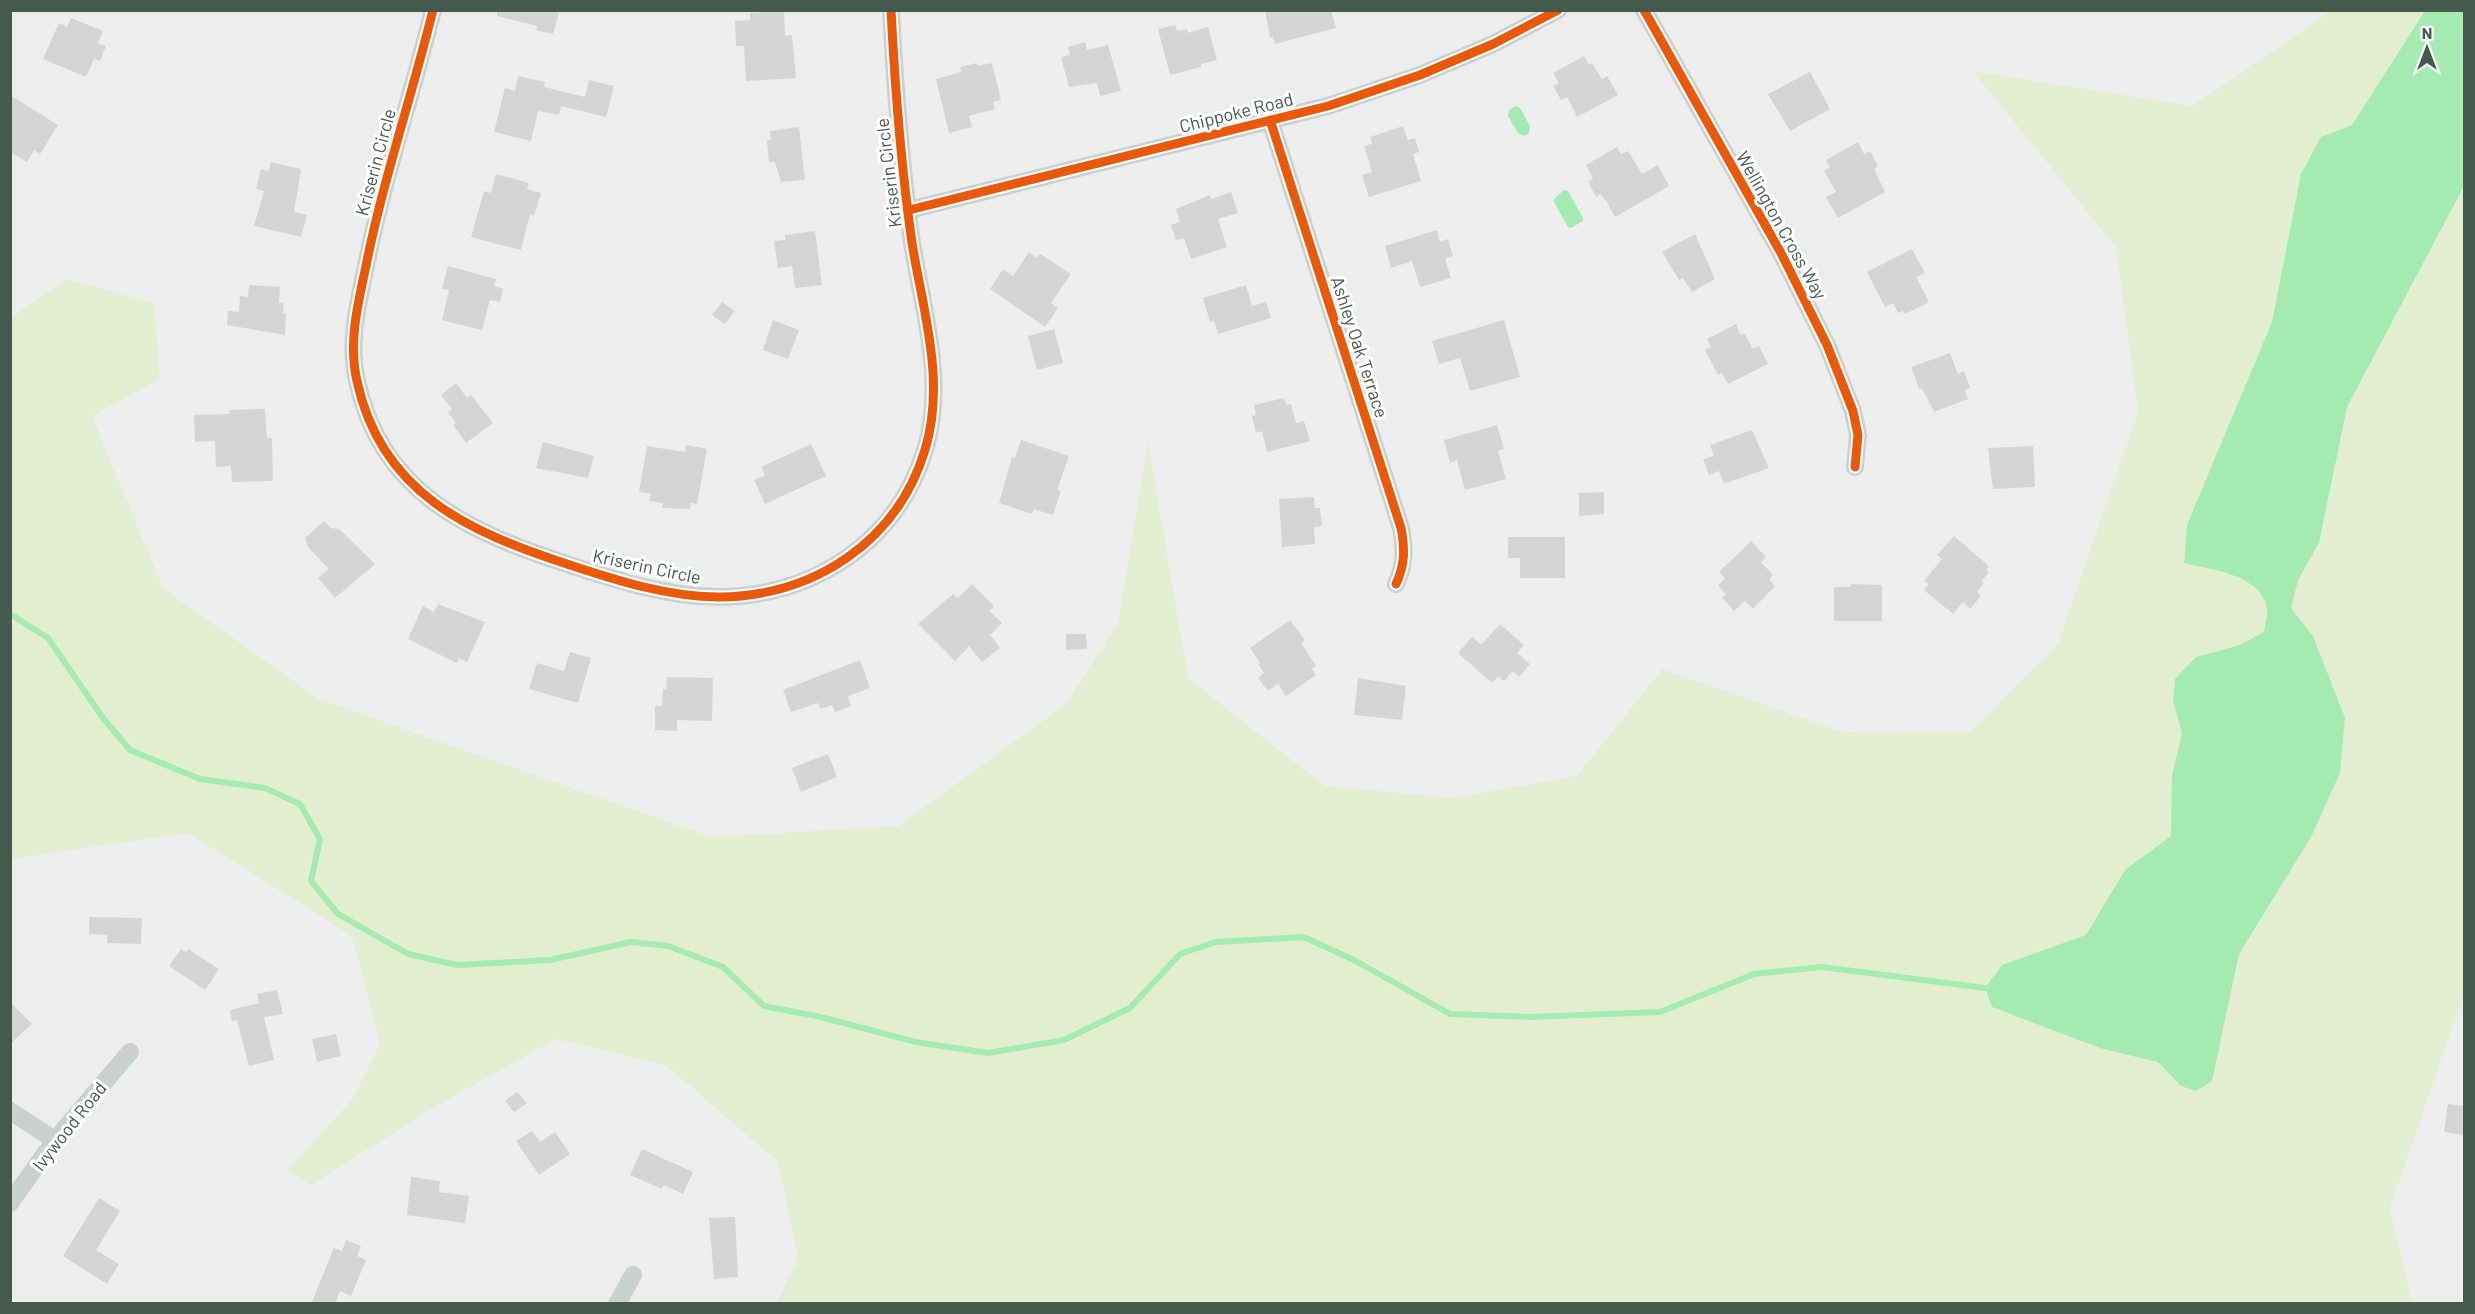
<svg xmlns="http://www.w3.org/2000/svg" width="2475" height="1314" viewBox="0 0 2475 1314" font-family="Barlow,sans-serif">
  <rect width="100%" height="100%" fill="#eeedee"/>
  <path fill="#e3eed1" d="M2331,11H2464V994L2390,1208L2412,1303H777L798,1258L778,1162L667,1066L556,1039L440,1104L311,1185L287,1170L351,1101L380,1043L352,936L188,833L11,859L10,318L66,279L154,303L160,379L92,416L163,588L319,699L711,837L898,826L1066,704L1118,623L1148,442L1188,678L1325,786L1454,798L1577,776L1662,669L1843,732L1972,731L2058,644L2138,411L2116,248L1973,71L2192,106Z"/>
  <g fill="#a5ecb3">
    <path d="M2425,11H2464V186L2347,407L2319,543L2298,580L2291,608L2313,636L2345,718L2340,773L2311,837L2239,954L2212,1081L2196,1091L2181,1086L2158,1062L2103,1049L1992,1007L1985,988L2002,965L2086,935L2125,870L2171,836L2172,776L2182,733L2173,701L2175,679L2196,657L2240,645L2264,632C2265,625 2268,615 2267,608C2260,574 2212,570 2184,563L2187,525L2272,322L2301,174L2321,137L2352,125Z"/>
    <path d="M1515,106L1520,108L1530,126L1529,133L1525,136L1518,133L1508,116L1509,110Z"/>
    <path d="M1564,190L1568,191L1583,218V221L1571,228L1568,227L1553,200Z"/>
  </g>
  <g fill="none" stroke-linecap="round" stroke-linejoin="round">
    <path stroke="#a5ecb3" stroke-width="6" d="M10,614L48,638L103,718L130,750L200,779L265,788L300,804L320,839L311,881L338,914L408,954L457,965L550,960L631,942L668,946L723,967L764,1006L821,1017L916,1042L988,1053L1064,1040L1130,1008L1180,954L1216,942L1304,937L1354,960L1450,1014L1530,1017L1660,1012L1754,974L1822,967L1985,988"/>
  </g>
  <g fill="#d4d6d5">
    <path d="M497,10H560L553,34L536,30L537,26L497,16Z"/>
    <path d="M1265,10H1331L1336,28L1275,44L1273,37L1270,38Z"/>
    <path d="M784,11L785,36L792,35L796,78L746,81L744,46H736L735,21L750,20V13Z"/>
    <path d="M71,18L103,31L98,43L106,46L100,61L94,59L86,77L43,59L59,23L67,27Z"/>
    <path d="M1175,25L1177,31L1187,29L1188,33L1208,27L1217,60L1201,64V67L1170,75L1158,29Z"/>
    <path d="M1085,42L1087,50L1108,45L1121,91L1100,96L1097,83L1069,87L1061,57L1070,55L1068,47Z"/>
    <path d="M1584,56L1589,65L1592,63L1602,79L1607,76L1618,95L1577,117L1567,97L1561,100L1553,86L1559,83L1553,73Z"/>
    <path d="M977,63L978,66L992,63L1001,100L993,102L995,109L969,116L972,127L949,133L936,79L961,72L960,67Z"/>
    <path d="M1810,72L1830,109L1790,131L1768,94Z"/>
    <path d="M518,76L545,82L544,87L585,97L589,80L614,86L606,117L561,106L559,115L538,111L531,141L494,132L505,88L515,91Z"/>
    <path d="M10,95L58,125L40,154L34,150L27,162L10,152Z"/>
    <path d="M1403,126L1408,140L1415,138L1419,152L1413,154L1421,181L1369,197L1362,175L1372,172L1364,146L1372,144L1370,137Z"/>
    <path d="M799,127L805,180L781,182L775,162H769L767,140H771L770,131Z"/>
    <path d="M1858,142L1864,154L1870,151L1878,166L1874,169L1885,192L1838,218L1826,197L1836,192L1824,171L1830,167L1826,160Z"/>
    <path d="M1617,147L1621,154L1628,151L1642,174L1658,165L1669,186L1615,217L1607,202L1600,194L1596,197L1588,182L1593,178L1586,165Z"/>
    <path d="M271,162L301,169L294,212L307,215L301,237L254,226L264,191L256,189L261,169L269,171Z"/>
    <path d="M496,174L529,183L527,189L541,193L534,216L530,214L521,250L471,237L484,191L491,193Z"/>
    <path d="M1231,192L1238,213L1218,219L1227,247L1191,259L1184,238L1176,240L1171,225L1180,222L1176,209L1210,195L1211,199Z"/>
    <path d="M1437,230L1440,242L1448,239L1453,256L1445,259L1451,278L1420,287L1412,261L1391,268L1385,246Z"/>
    <path d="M815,231L822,285L795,288L792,266L778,268L774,241L785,240V235Z"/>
    <path d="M1695,234L1715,279L1692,292L1683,278L1679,280L1662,252Z"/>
    <path d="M1912,249L1925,273L1916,277L1929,302L1905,314L1903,311L1898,313L1893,303L1885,307L1867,272Z"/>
    <path d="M1029,252L1037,258L1040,254L1071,274L1051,303L1058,308L1045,327L990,289L1003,269L1013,276Z"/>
    <path d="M448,266L496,279L494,286L503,289L500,302L490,300L482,330L442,320L449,290L442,289Z"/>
    <path d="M249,285L280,287L279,302L284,303L283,313L286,314L285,335L227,325L228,311L239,312L240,296L248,297Z"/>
    <path d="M1246,285L1252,306L1266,302L1271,318L1218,334L1214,321L1210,322L1203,298Z"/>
    <path d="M722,302L735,311L725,324L712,315Z"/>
    <path d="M773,320L799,330L788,359L763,350Z"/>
    <path d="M1504,320L1520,377L1470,391L1460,358L1439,364L1432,341Z"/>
    <path d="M1736,324L1740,334H1745L1753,349L1759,346L1768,364L1728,384L1722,373L1718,375L1705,350L1711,347L1707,339Z"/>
    <path d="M1054,329L1063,363L1037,370L1028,336Z"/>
    <path d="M1950,353L1958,374L1964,371L1970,388L1964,390L1968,399L1934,412L1922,388L1919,389L1911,367Z"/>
    <path d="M456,383L467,398L471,395L493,423L466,443L453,425L456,423L448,412L452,409L441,395Z"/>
    <path d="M1284,398L1286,405L1291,404L1296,423L1304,421L1310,441L1267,452L1262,431L1256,433L1252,416L1256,415L1254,405Z"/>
    <path d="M265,409L267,438H272L273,481L232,482L231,466L216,467L215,441L195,442L194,415L229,414V410Z"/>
    <path d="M1497,425L1504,449L1498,451L1506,479L1465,490L1457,460L1450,463L1444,440Z"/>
    <path d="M1752,430L1769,468L1724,484L1719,471L1709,475L1703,459L1714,456L1710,445Z"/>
    <path d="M1021,440L1069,456L1057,490L1061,491L1053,515L1034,509L1032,514L999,503L1012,457L1015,458Z"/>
    <path d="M543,442L594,456L588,478L536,468Z"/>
    <path d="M811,444L826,476L765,504L754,480L765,475L761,467Z"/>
    <path d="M686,445L707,449L697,504L691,503L690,509L662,508L663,503L649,501L651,494L639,492L647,446L685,452Z"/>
    <path d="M2033,446L2035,487L1993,489L1988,448Z"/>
    <path d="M1604,492V514L1579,516V493Z"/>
    <path d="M1314,497L1315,508H1320L1322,526L1314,527L1315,544L1282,547L1279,499Z"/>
    <path d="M324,521L331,528L339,529L375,564L335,598L318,578L329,569L308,547L305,538Z"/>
    <path d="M1954,536L1989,566L1986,570L1989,572L1982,581L1984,583L1977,592L1981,596L1970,609L1963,602L1953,614L1924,590L1929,584L1924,581L1942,559L1937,555Z"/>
    <path d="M1508,537H1565V578H1520V558H1508Z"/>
    <path d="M1751,541L1766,557L1761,562L1773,575L1769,579L1775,586L1753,609L1745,601L1734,611L1722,598L1726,594L1718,585L1725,578L1719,572Z"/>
    <path d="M972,584L994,606L990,611L1002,623L990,635L1000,648L982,662L969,646L955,661L918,624L953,594L958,598Z"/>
    <path d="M1851,584L1882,585V621H1834V587H1851Z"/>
    <path d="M438,604L485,622L467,662L459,658L457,663L408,639L423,606L434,612Z"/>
    <path d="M1290,620L1305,640L1301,643L1316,666L1312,669L1316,675L1286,696L1278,684L1268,691L1258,678L1264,673L1258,664L1260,663L1250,648Z"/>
    <path d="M1500,624L1524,645L1517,653L1530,664L1519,677L1513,671L1504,681L1498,676L1492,683L1458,653L1472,637L1481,645Z"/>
    <path d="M1066,634H1086L1087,649L1066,650Z"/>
    <path d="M570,652L591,658L578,703L529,689L537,663L564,671Z"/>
    <path d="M860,660L870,688L848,696L851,706L835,712L832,705L821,709L818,703L791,712L783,690Z"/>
    <path d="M667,677L713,678L712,721L677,720V731L655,730V706H662L663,689H666Z"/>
    <path d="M1358,678L1406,686L1402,720L1354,715Z"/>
    <path d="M828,754L837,777L801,792L792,768Z"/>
    <path d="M89,917L142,918L141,944L107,943V935L89,934Z"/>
    <path d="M181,949L186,952L188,949L219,969L205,990L169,966Z"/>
    <path d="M277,990L283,1014L264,1017L274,1060L249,1066L237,1020L232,1021L230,1010L259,1003L257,994Z"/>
    <path d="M10,1002L32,1024L10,1044Z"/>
    <path d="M336,1034L341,1056L317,1062L312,1039Z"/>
    <path d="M517,1092L527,1103L514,1112L505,1101Z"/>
    <path d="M2448,1104L2464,1106V1135L2444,1132Z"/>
    <path d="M532,1131L540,1142L555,1132L570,1154L539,1175L516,1141Z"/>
    <path d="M642,1149L693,1172L683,1194L664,1185L662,1189L630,1175Z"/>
    <path d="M411,1177L440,1181L439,1192L469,1196L465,1223L407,1215Z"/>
    <path d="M99,1198L120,1211L96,1250L119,1264L107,1284L63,1256Z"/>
    <path d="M735,1217L738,1277L714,1279L709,1218Z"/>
    <path d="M346,1240L361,1246L357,1256L366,1260L351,1296L340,1291L335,1304H311L334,1248L342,1251Z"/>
  </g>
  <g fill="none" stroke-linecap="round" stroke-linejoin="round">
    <g stroke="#cbd1ce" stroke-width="18">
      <path d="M433,10C412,96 383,180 366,266C358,304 348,342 357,381C381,493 469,532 567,564C615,580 668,597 719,597C814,596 897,542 925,450C946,381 923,311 912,243C901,166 895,88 891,10"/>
      <path d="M1644,10L1781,253L1827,345L1853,411L1858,435L1855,467"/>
      <path d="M1270,120L1401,528C1405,549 1405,565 1396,584"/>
      <path d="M909,210L1328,106L1420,75L1493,44L1558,10"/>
      <path d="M10,1111L55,1140"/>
      <path d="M10,1203L55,1140L130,1052"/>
      <path d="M617,1304L633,1275"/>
    </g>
    <defs>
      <g id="cycleway">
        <path d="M433,10C412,96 383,180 366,266C358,304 348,342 357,381C381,493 469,532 567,564C615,580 668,597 719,597C814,596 897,542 925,450C946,381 923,311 912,243C901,166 895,88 891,10"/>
        <path d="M1644,10L1781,253L1827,345L1853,411L1858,435L1855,467"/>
        <path d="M1270,120L1401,528C1405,549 1405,565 1396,584"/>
        <path d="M909,210L1328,106L1420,75L1493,44L1558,10"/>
      </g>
    </defs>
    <use href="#cycleway" stroke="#fff" stroke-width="13"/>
    <use href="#cycleway" stroke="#e8590c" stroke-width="9"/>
  </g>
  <g text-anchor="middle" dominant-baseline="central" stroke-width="6" stroke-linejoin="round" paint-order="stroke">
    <g font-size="18" fill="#455a4e" stroke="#fff">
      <text transform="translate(1236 112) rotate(-14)">Chippoke Road</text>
      <text transform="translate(375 162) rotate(-75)">Kriserin Circle</text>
      <text transform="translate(888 173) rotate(-97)">Kriserin Circle</text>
      <text transform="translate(1782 225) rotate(61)">Wellington Cross Way</text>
      <text transform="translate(1360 347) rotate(72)">Ashley Oak Terrace</text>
      <text transform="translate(647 566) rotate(12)">Kriserin Circle</text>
      <text transform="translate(69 1126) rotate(-52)">Ivywood Road</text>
    </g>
  </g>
  <rect width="2475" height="1314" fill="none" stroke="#455a4e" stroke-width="24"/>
  <g transform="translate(2427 48)" stroke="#ffffff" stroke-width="4.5" paint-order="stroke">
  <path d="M0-4.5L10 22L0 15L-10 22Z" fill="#455a4e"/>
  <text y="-9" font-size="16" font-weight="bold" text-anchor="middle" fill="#455a4e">N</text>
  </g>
</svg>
